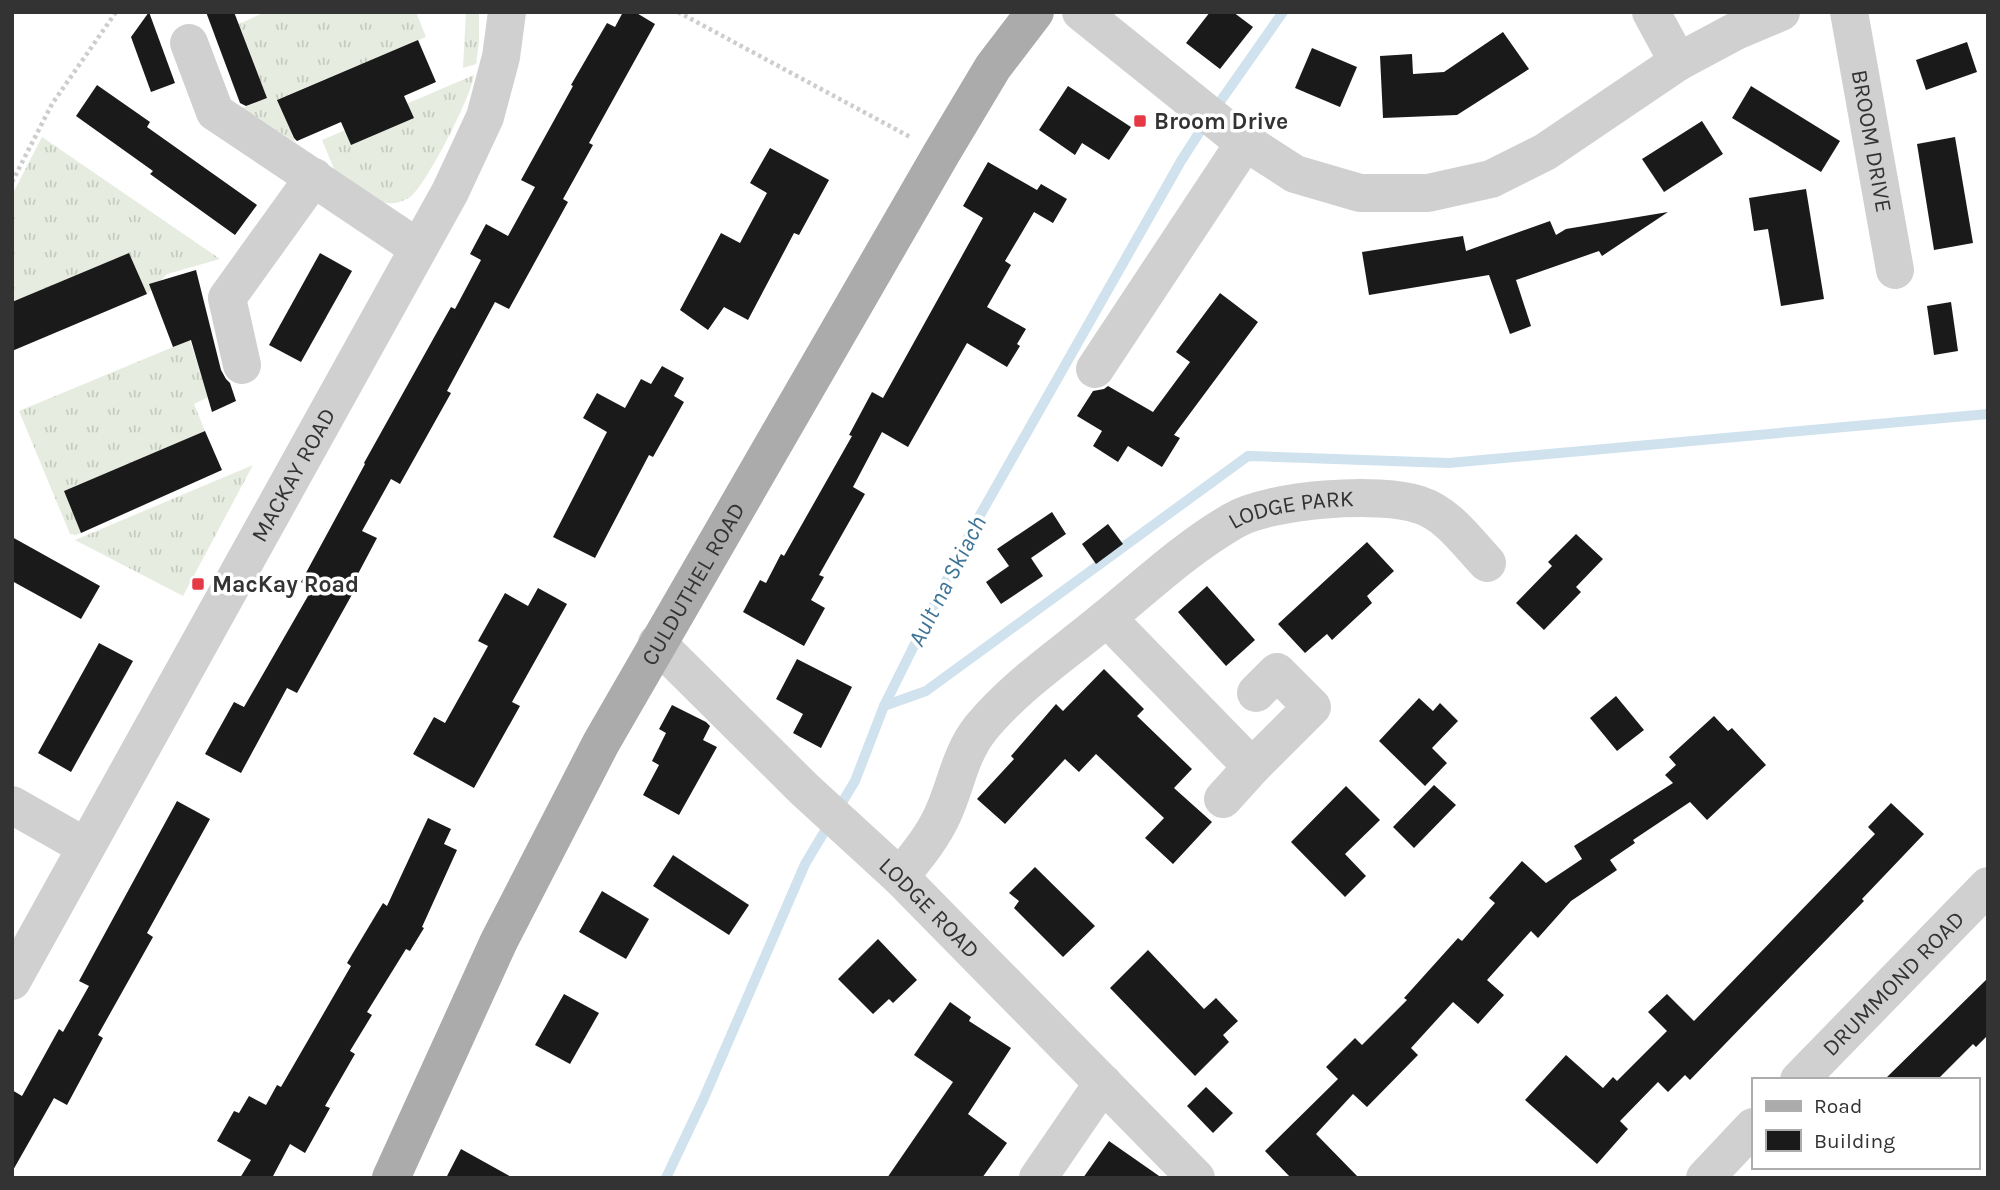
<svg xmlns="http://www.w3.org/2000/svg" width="2000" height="1190" viewBox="0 0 2000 1190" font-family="Karla,sans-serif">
  <defs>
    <pattern id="grass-tufts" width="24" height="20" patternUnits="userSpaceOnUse" patternTransform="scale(1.75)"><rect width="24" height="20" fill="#e6ecdf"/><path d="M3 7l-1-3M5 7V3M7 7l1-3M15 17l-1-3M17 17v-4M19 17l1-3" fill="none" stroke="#c6cbc0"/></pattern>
  </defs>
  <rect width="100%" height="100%" fill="#fff"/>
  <g fill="url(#grass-tufts)">
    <path d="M265,12H416L426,37L278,99L295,142L242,108L267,98L239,24Z"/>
    <path d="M466,12H479V42L476,64L463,68Z"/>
    <path d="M474,75C471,97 426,185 410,197C399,204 390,205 378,201L334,169L322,140Z"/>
    <path d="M42,137L220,259L167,274L147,294L129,253L12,302V195Z"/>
    <path d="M190,340L208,397L194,404L205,431L64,491L81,533L76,535L70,534L19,411Z"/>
    <path d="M253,465L183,596L75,540Z"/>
  </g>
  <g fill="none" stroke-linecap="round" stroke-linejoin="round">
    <g stroke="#cfe2ee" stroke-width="10">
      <path d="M1215,109L1283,12"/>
      <path d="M884,706L926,691L1248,456L1449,463L1988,414"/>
      <path d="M837,811L855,781L884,706L971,531L1181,161L1206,122"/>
      <path d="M666,1178L703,1100L805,864L829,824"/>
    </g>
  </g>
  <g fill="#1a1a1a">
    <path d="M149,12L175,83L151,92L131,37Z"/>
    <path d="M206,12H234L267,98L246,106L240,103Z"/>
    <path d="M623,12H635L655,24L589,143L593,145L563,199L568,202L509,309L495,302L447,391L451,393L400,484L391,479L362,531L377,538L350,589L354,591L297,693L287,688L241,773L205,754L234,702L244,707L312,589L301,582L365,464L364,463L451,307L455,309L481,260L470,254L486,224L508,236L535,187L521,180L573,86L571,85L607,23L615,27Z"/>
    <path d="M1210,12H1233L1253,27L1220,69L1186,43Z"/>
    <path d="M1503,32L1529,69L1457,115L1383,118L1380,56L1412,54L1413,74L1444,72Z"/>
    <path d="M418,40L436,82L404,96L414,118L351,145L341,122L297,141L294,138L277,100Z"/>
    <path d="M1967,42L1977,72L1926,90L1916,60Z"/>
    <path d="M1312,48L1357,67L1340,107L1295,88Z"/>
    <path d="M97,85L150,122L147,127L257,205L235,235L150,174L153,171L76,116Z"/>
    <path d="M1068,86L1131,127L1109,160L1082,143L1075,155L1039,130Z"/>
    <path d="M1751,86L1840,141L1821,172L1732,118Z"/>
    <path d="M1702,121L1723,154L1664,192L1642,159Z"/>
    <path d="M1955,137L1973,243L1934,250L1917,144Z"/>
    <path d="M770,148L829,180L799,235L794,233L748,320L724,307L708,330L680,310L721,233L740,243L767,193L750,183Z"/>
    <path d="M988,162L1037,190L1041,184L1067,199L1053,223L1034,212L1005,261L1011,265L987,307L1026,329L1017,344L1020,346L1007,367L967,343L908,447L882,432L853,487L865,494L819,575L824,577L811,600L825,608L804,646L743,612L760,580L766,583L781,554L784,556L852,436L849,435L872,392L883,398L983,218L963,206Z"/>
    <path d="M1806,189L1824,299L1781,306L1768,229L1754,231L1749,198Z"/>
    <path d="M1668,212L1602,256L1599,251L1516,280L1531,326L1510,334L1489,275L1369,295L1362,252L1463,236L1466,251L1550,221L1556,235L1566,229Z"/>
    <path d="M129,253L147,294L12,351V302Z"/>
    <path d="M320,253L352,271L301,362L269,345Z"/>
    <path d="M196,270L221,370L226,379L230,383L236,401L212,412L191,340L173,347L149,284Z"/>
    <path d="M1220,293L1258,322L1174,435L1180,438L1162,467L1128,446L1118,462L1093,446L1102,431L1077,416L1093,391L1104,389L1108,386L1153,412L1190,362L1176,352Z"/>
    <path d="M1951,302L1958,351L1934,355L1927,306Z"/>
    <path d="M662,366L684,378L674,396L684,402L653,457L649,455L595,558L553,537L607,432L583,418L597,393L625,408L641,379L651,384Z"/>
    <path d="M205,431L222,470L81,533L64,491Z"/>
    <path d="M1052,512L1066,534L1031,558L1043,576L1001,604L986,582L1009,566L997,549Z"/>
    <path d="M1108,524L1123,544L1096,564L1082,544Z"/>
    <path d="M1576,534L1603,559L1576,587L1581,592L1544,630L1516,603L1552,566L1548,562Z"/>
    <path d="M12,537L100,586L81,619L12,581Z"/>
    <path d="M1367,542L1394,571L1367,596L1372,603L1332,640L1327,634L1305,653L1278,624Z"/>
    <path d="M1207,586L1255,640L1226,666L1178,612Z"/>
    <path d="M538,588L567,604L512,702L520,706L474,788L413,754L434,717L445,723L488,646L478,641L505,593L528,606Z"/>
    <path d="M99,643L133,661L71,772L38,753Z"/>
    <path d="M797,659L852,687L821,748L793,733L803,714L776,699Z"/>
    <path d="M1104,669L1144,709L1137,716L1192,769L1174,788L1212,822L1173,864L1145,838L1164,818L1096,754L1079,772L1065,759L1005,824L977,799L1014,759L1011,756L1056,704L1063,711Z"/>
    <path d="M1616,696L1644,730L1617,751L1590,718Z"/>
    <path d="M1419,698L1433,711L1440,703L1458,721L1432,748L1447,763L1425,786L1379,741Z"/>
    <path d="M672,705L706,722L710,726L703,740L717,747L679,815L643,795L659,765L652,761L666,733L659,729Z"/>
    <path d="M1714,716L1728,731L1732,728L1766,765L1707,820L1690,802L1633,840L1635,843L1610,860L1617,870L1571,901L1538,938L1531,931L1487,980L1504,995L1478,1024L1453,1002L1411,1048L1418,1055L1367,1107L1353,1094L1316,1134L1359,1178H1291L1265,1151L1338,1079L1326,1067L1355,1038L1362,1045L1407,1000L1404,998L1458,938L1462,941L1495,903L1489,898L1522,861L1546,883L1582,859L1574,846L1673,783L1665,775L1676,765L1669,757Z"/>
    <path d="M1434,785L1456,805L1414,848L1393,827Z"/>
    <path d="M1346,786L1380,820L1345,854L1366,876L1345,897L1291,842Z"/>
    <path d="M177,801L210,819L147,933L153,937L98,1035L103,1038L67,1105L54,1098L12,1172V1090L22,1096L59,1029L63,1032L89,986L79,981Z"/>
    <path d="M1891,803L1924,834L1862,899L1864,901L1690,1080L1685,1075L1668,1092L1658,1082L1620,1121L1628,1129L1597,1164L1525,1100L1566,1055L1603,1088L1613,1077L1617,1081L1667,1031L1648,1012L1667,994L1694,1021L1875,834L1868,827Z"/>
    <path d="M428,818L451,829L444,844L457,850L422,927L424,928L410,951L406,949L367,1012L372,1015L350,1051L355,1054L325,1106L330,1108L305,1153L290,1144L272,1178H240L251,1160L217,1141L234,1111L239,1113L249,1096L266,1105L277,1085L281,1087L351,966L347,963L383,903L387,906Z"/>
    <path d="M673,855L749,905L729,935L653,886Z"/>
    <path d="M1035,867L1095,926L1063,957L1014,908L1019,901L1009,893Z"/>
    <path d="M602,891L649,919L626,959L579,932Z"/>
    <path d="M878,939L917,980L893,1003L889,999L873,1014L838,979Z"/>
    <path d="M1148,950L1204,1009L1216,998L1238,1021L1223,1035L1229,1042L1195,1076L1110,988Z"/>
    <path d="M1988,978V1035L1976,1047L1973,1044L1937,1080H1884Z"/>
    <path d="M564,994L599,1013L570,1064L535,1045Z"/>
    <path d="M950,1002L971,1017L969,1021L1011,1048L968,1114L1007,1143L982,1178H887L953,1082L914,1055Z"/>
    <path d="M1206,1087L1233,1113L1213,1133L1187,1106Z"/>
    <path d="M1109,1141L1162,1178H1083Z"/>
    <path d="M461,1149L513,1178H446Z"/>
  </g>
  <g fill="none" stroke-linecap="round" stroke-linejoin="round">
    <g stroke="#cdcdcd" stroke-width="4.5" stroke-dasharray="3.5 3.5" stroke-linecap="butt">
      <path d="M678,12L912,138"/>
      <path d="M12,182L52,104L116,12"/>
    </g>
    <g stroke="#d0d0d0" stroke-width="38">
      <path d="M1081,12L1233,134L1295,174L1360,193H1428L1491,179L1545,152L1678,62L1736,31L1781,12"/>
      <path d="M1651,12L1678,62"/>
      <path id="s1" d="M1849,12L1895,270"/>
      <path d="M189,43L215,112L418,248"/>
      <path d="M242,365L227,298L314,177"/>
      <path d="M1095,369L1245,142"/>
      <path d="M1107,618L1252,767"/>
      <path id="s2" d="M657,643L804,789L900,877L1196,1178"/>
      <path d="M1223,799L1252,767L1312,707L1277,672L1256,693"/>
      <path d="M12,805L86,847"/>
      <path id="s3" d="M900,877C915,858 932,838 942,816C956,787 959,756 980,729C1014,687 1062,655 1103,621C1145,587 1186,548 1233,521C1269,499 1381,491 1420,505C1448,514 1467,542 1487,563"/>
      <path id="s4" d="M12,981L450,192L485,117L501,57L507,12"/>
      <path id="s5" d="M1799,1080L1988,886"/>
      <path d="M1038,1178L1103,1083"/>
      <path d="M1705,1178L1753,1127"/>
    </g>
    <path stroke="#ababab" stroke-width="38" id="s6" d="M391,1178L499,941L601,743L941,154L993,67L1035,12"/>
  </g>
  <g fill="#e63946" stroke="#fff" stroke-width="2.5">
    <rect x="1133" y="114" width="14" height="14" rx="3.5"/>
    <rect x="191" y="577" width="14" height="14" rx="3.5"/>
  </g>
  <g text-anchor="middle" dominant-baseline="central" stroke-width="7" stroke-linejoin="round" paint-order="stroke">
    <g font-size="23" font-weight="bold" fill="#333" stroke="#fff" text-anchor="start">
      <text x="1154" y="121">Broom Drive</text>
      <text x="212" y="584">MacKay Road</text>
    </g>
    <g font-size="23" fill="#333" stroke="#fff">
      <text stroke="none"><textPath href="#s1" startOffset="131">BROOM DRIVE</textPath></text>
      <text stroke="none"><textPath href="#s4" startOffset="579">MACKAY ROAD</textPath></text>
      <text stroke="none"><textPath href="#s3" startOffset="558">LODGE PARK</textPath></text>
      <text stroke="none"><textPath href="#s6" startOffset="667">CULDUTHEL ROAD</textPath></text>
      <text stroke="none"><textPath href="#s2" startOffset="380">LODGE ROAD</textPath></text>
      <text stroke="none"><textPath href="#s5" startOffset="135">DRUMMOND ROAD</textPath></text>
    </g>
    <g font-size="24" font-style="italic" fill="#3f7597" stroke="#fff">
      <text transform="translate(947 581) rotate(-63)">Ault na Skiach</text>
    </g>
  </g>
  <rect width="2000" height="1190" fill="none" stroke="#333333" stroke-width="28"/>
  <rect x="1752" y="1078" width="228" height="91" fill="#ffffff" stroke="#adadad" stroke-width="2"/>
  <rect x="1766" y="1101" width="35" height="10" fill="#ababab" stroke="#adadad" stroke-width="2"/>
  <text x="1814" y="1113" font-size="21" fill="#333333">Road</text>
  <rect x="1766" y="1130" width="35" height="21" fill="#1a1a1a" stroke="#adadad" stroke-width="2"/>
  <text x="1814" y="1148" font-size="21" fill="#333333">Building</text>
</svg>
